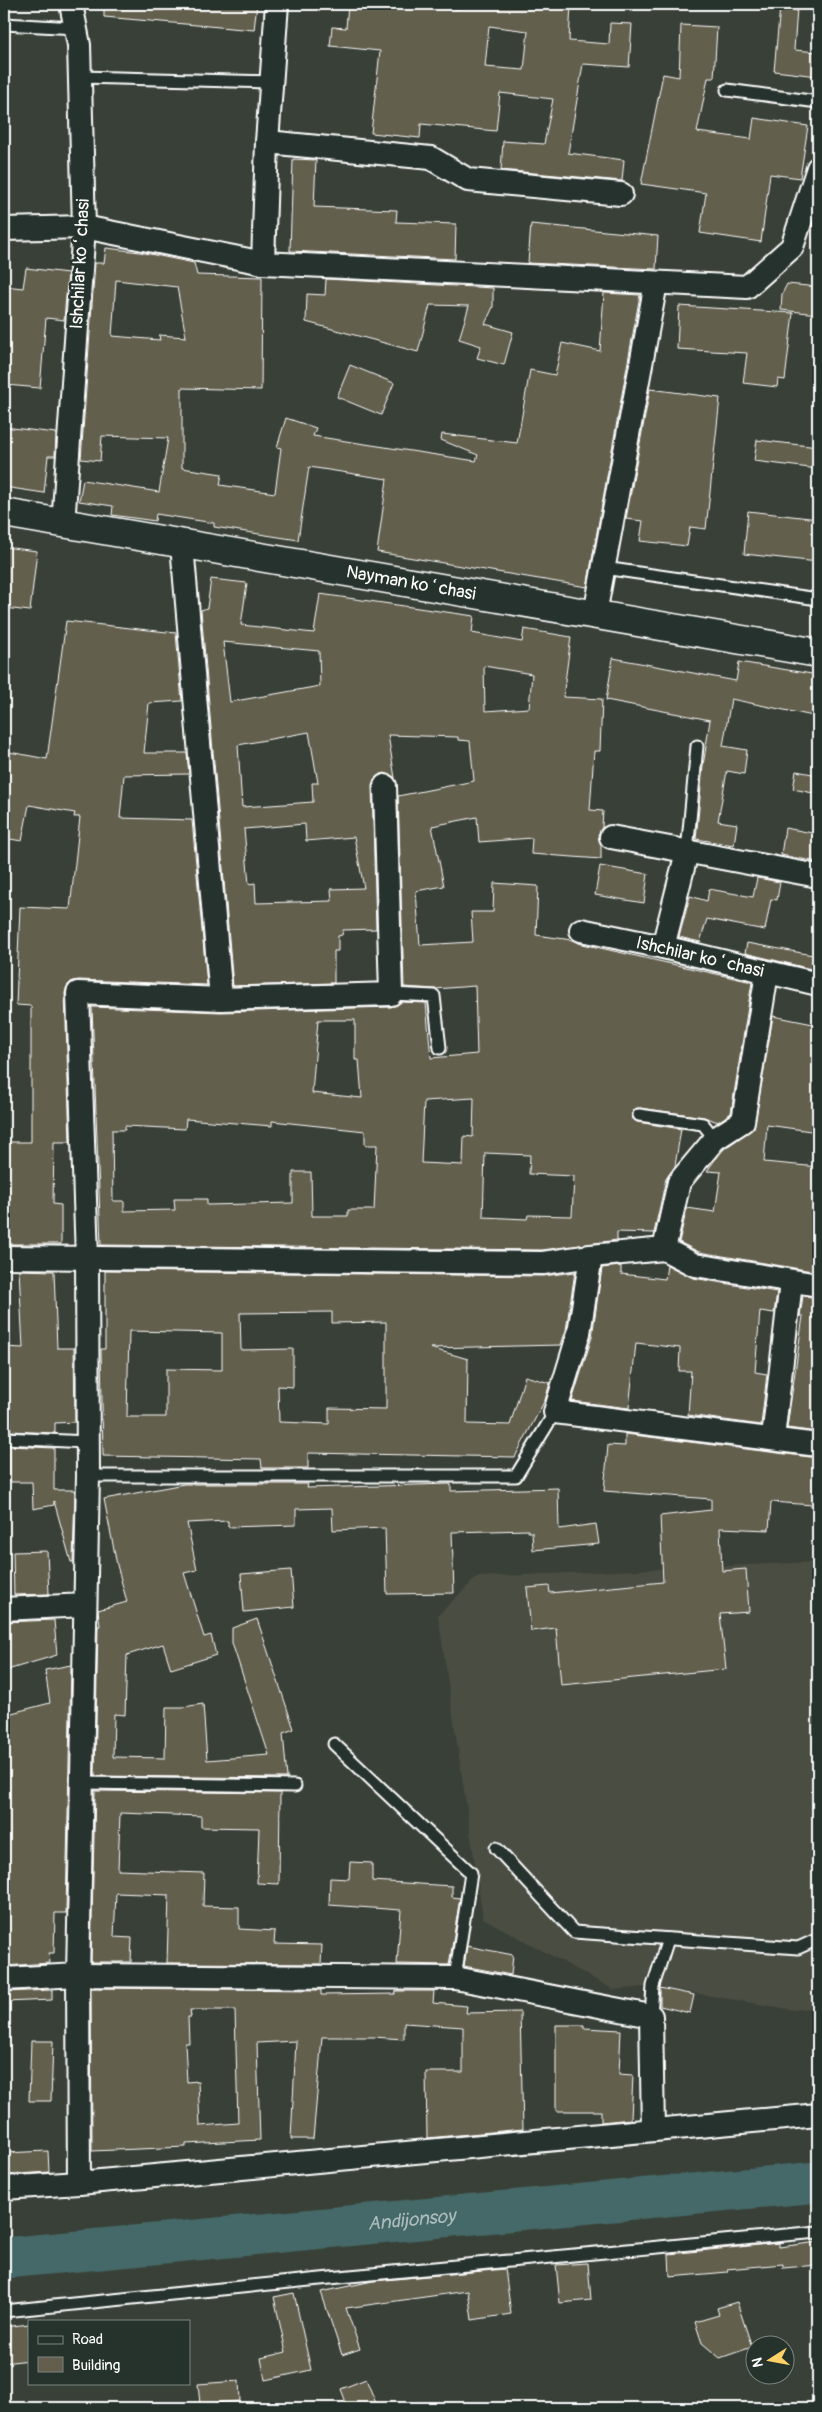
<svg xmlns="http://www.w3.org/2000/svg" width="822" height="2412" viewBox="0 0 822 2412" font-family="Pangolin,sans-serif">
  <rect width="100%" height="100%" fill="#394037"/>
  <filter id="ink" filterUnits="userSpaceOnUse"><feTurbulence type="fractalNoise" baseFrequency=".02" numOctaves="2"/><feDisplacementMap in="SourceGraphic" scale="10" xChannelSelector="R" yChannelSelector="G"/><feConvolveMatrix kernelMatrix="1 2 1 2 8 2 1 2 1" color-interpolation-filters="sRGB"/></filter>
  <g filter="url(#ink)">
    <path fill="#4a4d42" d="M818,1562V2007L794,2010L653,1986L614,1990L483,1918L438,1615L477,1577Z"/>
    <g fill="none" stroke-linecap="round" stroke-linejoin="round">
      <path stroke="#446968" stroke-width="41" id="s1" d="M4,2258L818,2182"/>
    </g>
    <g fill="#645e4d" stroke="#fff" fill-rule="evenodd">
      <path d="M104,4H257L254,30L104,17Z"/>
      <path d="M348,4H417L459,9L460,4H571L569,41L609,44L610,23L632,24L629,67L583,64L568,153L624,160L622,181L501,170L503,141L544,144L553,99L500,93L496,131L421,124L420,138L371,133L380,51L330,46L332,27L346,28ZM489,26L528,31L524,70L485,67Z"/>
      <path d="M780,7L797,9L794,50L818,52V76L774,71Z"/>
      <path d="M681,25L717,27L714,78H708L697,132L751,139L754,118L808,126L800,178L770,174L761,242L700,233L706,193L641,184L663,74L679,77Z"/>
      <path d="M293,159L316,160L314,207L397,210L396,222L456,224L455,259L290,251Z"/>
      <path d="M531,224L658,236L656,269L528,263Z"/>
      <path d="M106,248L140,252L194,263L197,275L262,277L261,390L182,388V468L222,474L220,485L275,493L281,448L277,447L286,418L316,428L313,436L476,461L478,455L441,440L442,434L517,443L530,370L555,375L562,343L600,351L604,293L640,295L587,587L377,552L387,479L309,467L298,540L214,527V523L156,514L155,521L112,515L113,506L79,501L83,480L159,492L168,438L102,436L100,461L81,459L95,263H104ZM116,280L177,287L186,337L159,335L160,340L112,336Z"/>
      <path d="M26,268L68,273L64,320L46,318L40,388L6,385L8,368H4V286L23,288Z"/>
      <path d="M326,279L493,288V307L485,324L513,332L504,365L477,358L481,346L459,339L469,306L430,305L418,352L306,322L307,294L325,295Z"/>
      <path d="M787,284L818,287V314L781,310L782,294Z"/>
      <path d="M679,306L793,313L785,380L778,379L777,387L743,383L747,353L677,349Z"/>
      <path d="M350,365L394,383L381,415L337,397Z"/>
      <path d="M650,389L720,398L706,529L690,527L687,546L640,541L643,521L626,519Z"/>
      <path d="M4,427L56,433L55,456H48L44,493L4,487Z"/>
      <path d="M757,440L818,447V469L754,461Z"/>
      <path d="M748,511L818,519V562L744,554Z"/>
      <path d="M4,547L37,551L30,611L4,608Z"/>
      <path d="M211,579L247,583L241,625L314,633L320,594L474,616L472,633L522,642L524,629L571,637L563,697L602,699L600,751H594L590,810L603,811L602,827L598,835L601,846V859L531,854L532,838L479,842L477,817L432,826L444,886L416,891L420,945L473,942L471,912H493L494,883L538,886L536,935L572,940L578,943L752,982L731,1113L718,1122L704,1117L640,1108H636L632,1113V1118L637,1122L681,1129L675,1166L666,1179L654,1233L617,1232V1240L542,1250L101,1245L92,1007L221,1012L391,1007L401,1002L426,1003L431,1058L477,1054L475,986L435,989L404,987L398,796L474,781L470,741L458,740V737L388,735L395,778L385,773L379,775L374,779L372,786L376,929L343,930L342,935L338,936V951H334V983L233,986L201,610L207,608ZM223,642L319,651L320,686L230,702ZM484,666L532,674L529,708L485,711ZM309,732L318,783H312L313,802L242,807L238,745ZM305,824L306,841L354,837L364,888L331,889L332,901L256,903L255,883L249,884L244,829ZM318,1020H355V1060H359L362,1098L312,1093ZM474,1098L473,1137L464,1136L463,1165L421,1163L424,1101ZM186,1119L272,1126V1121L365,1131V1145H377L374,1210H348V1216H312L311,1172H293V1203L207,1205V1199H174L175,1210L124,1211V1201H113L112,1130H125V1126L185,1129ZM485,1153L530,1155L529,1174L574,1176L572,1216L528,1215L527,1219L483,1217Z"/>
      <path d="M66,621L176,633L182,701L149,703L144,753H187L189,774L124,775L120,818L192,820L207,985L79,980L72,981L67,986L65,993L70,1142H54L53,1204L61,1205V1244H4V1142H31V1006L16,1005L20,907L70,909L80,817H74L75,813L29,805L22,841L4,838V751L47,759Z"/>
      <path d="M613,658L736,681L739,662L818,675V717L731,699L723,746L747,750L744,774L727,771L718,821L737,824L734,845L696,839L703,766L710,720L606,700Z"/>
      <path d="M796,771L818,775V794L793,789Z"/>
      <path d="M785,828L818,834V862L781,855Z"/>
      <path d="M600,866L648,874L644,903L595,895Z"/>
      <path d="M757,878L780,882L777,900L771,899L765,930L707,919L700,942L679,937L690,896L707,901L709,889L753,897Z"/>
      <path d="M747,943L813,955L811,969L745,953Z"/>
      <path d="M773,1016L818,1025V1132L767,1125L764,1162L818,1167V1272L699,1252L679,1242L687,1208L715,1212L721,1172L707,1171L714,1161L724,1149L754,1128Z"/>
      <path d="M667,1265L693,1278L777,1292L774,1313L760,1311L755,1372L767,1374L761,1425L688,1415L691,1371H679L680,1348L636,1343L629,1408L572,1401L592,1337L602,1268L621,1266V1274L665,1279Z"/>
      <path d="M19,1270L54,1271L57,1348H74L75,1422L55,1423V1433L10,1431L11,1422H4V1347L23,1348Z"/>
      <path d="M105,1271L543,1276L575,1272L566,1330L561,1345L430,1348L468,1359L467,1424L510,1425L525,1376L550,1383L545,1400L515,1457L308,1453V1468H262L261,1459L103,1456L101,1349H105ZM332,1312V1323L386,1322V1409L329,1408V1424L279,1422L278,1386L293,1387V1349L241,1350L240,1313ZM129,1331L222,1333V1370L166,1369V1417H127Z"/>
      <path d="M803,1296L818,1298V1432L787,1428L803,1316H800Z"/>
      <path d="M625,1434L818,1458V1493H814L813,1505L771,1502L769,1530L720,1528L722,1571L746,1569L749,1612L720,1614L726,1669L561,1685L556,1628L531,1631L527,1588L549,1586L550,1593L663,1582L660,1516L711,1510V1499L604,1491L608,1445L625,1446Z"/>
      <path d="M10,1446L54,1448V1490H75L73,1562H71L54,1501V1505L33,1509L32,1482H10Z"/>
      <path d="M184,1484H308L307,1488L451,1484V1491L558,1488L559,1529L596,1524L599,1544L533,1550L532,1532H528V1530L452,1532L454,1593L387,1594L385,1528L333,1530L332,1508L296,1509V1525L228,1527V1521L187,1523L197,1570L184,1573L204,1637L211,1635L216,1655L171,1669L163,1644L127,1655L125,1715L114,1714L113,1757L165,1758L166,1707H183L203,1704L207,1760L269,1755L232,1643V1628L257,1619L294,1729L283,1733L287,1778L95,1776L98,1626H100L98,1610L127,1602L117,1565L104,1499Z"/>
      <path d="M47,1551L49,1594L14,1595L13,1552Z"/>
      <path d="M291,1570L294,1607L244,1612L241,1574Z"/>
      <path d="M54,1620L57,1655L4,1671V1622Z"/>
      <path d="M71,1665L66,1913H55L54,1953H49L50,1963L4,1966V1715L50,1703L45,1670Z"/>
      <path d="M95,1791L280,1793L279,1884L257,1883L259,1828L201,1827V1816L120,1813L118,1870L204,1873L203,1906L239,1907V1929L275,1931L274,1944L322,1945L321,1964L167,1963L169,1895L116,1893L114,1937L132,1938L131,1962H91Z"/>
      <path d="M350,1862L372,1863V1881L452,1886V1897L460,1898L449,1965L397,1964L401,1910L329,1905L330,1878L349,1879Z"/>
      <path d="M467,1946L513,1955L511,1975L464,1966Z"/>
      <path d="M91,1988L321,1990V1995L395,1994L396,1991H434L433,2003L467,2006L466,2013L520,2012L523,2129L427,2138L426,2072H463V2027L404,2023V2039L373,2037H322L313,2139H291L296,2041L257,2043L260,2140L186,2144V2147L92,2151ZM190,2010H235L238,2123L200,2126L198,2081L187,2082L185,2043H189L188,2017H191Z"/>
      <path d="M660,1988L694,1995L690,2013L660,2006Z"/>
      <path d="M52,1990V2000L4,2002V1992Z"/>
      <path d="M556,2025H584V2028L621,2030L619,2074L633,2075L631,2119L601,2122V2111H556Z"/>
      <path d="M31,2041H53L51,2101H29Z"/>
      <path d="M48,2151L49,2172L4,2175V2153Z"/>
      <path d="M818,2242V2265L783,2268V2264L727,2269L728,2272L670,2277L669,2254L779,2243V2247Z"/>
      <path d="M588,2263L591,2300L560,2303L556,2265Z"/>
      <path d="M505,2269L511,2314L472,2320L468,2291L346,2308L360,2349L342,2355L321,2292L373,2281Z"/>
      <path d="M294,2293L311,2370L265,2380L261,2358L286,2352L274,2297Z"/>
      <path d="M737,2302L752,2347L720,2358L702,2343L695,2322L719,2315L717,2308Z"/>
      <path d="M29,2324V2360L4,2363V2327Z"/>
      <path d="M366,2379L378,2408H348L341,2389Z"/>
      <path d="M239,2381L240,2401L200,2404L198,2384Z"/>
    </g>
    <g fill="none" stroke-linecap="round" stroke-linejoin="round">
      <defs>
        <g id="lane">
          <path d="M4,24L76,28"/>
          <path d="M80,77L272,82"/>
          <path d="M727,90L818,102"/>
          <path d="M604,568L818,599"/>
          <path d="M687,852L697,746"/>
          <path d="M391,994L434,996L440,1048"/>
          <path d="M639,1115L703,1124L715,1139"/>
          <path d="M4,1438L87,1442"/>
          <path d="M88,1476H516L555,1412"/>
          <path d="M334,1744L471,1873L455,1978"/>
          <path d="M81,1783L295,1786"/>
          <path d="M496,1848L574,1932L798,1948L818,1939"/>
          <path d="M651,2016L653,1986L668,1939"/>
          <path d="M4,2311L350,2276L818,2232"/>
        </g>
        <g id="street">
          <path d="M277,4L267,142L263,263L747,287L792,247L818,168"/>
          <path d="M267,142L431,158L468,180L621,194"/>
          <path d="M4,229L84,227L263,263"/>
          <path d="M63,525L84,227L79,45L71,4"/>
          <path d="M182,545L221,999"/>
          <path d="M595,614L656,283"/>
          <path d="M611,837L818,876"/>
          <path d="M581,930L663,947L818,984"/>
          <path d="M663,947L687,852"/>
          <path d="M664,1249L695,1265L818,1285"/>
          <path d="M591,1256L664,1249L679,1182L715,1139L743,1121L767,973"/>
          <path d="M4,1257L543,1263L591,1256L579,1333L555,1412L818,1445"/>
          <path d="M773,1438L791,1282"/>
          <path d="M4,1609L85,1605"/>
          <path d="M4,1979L78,1975L455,1978L651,2016L653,2130"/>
          <path d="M79,2183L78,1975L88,1476L87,1258L78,993L221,999L391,994L385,786"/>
          <path d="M4,2188L79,2183L818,2115"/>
        </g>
        <path id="secondary" d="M4,513L818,653"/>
      </defs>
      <use href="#lane" stroke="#fff" stroke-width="15"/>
      <use href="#street" stroke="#fff" stroke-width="26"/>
      <use href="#secondary" stroke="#fff" stroke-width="31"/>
      <use href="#lane" stroke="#26332d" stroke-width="11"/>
      <use href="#street" stroke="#26332d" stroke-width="22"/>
      <use href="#secondary" stroke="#26332d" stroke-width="28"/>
    </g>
  </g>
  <g text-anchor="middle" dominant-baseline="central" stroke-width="5" stroke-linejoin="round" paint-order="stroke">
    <g font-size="18" fill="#fff" stroke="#26332d">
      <text transform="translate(80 264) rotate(-87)">Ishchilar koʻchasi</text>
      <text transform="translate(411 583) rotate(10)">Nayman koʻchasi</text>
      <text transform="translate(700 957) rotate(13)">Ishchilar koʻchasi</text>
    </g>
    <g font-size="19" font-style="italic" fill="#abbcbb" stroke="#26332d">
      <text stroke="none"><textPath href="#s1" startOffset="409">Andijonsoy</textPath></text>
    </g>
  </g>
  <rect width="822" height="2412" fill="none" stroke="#26332d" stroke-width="20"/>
  <rect x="10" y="10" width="802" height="2392" fill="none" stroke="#fff" stroke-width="2" filter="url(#ink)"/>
  <rect x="28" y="2320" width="162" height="65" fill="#26332d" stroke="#7d8581"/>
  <rect x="38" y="2336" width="25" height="8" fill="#26332d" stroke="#7d8581"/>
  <text x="72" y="2344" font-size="15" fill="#ffffff">Road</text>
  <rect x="38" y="2357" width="25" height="15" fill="#645e4d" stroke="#7d8581"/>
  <text x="72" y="2370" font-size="15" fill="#ffffff">Building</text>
  <g transform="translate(770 2360) rotate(259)"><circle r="24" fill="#26332d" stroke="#7d8581"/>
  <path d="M0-4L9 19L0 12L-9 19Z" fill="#ffd166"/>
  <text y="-8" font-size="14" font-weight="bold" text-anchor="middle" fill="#ffffff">N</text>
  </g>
</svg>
